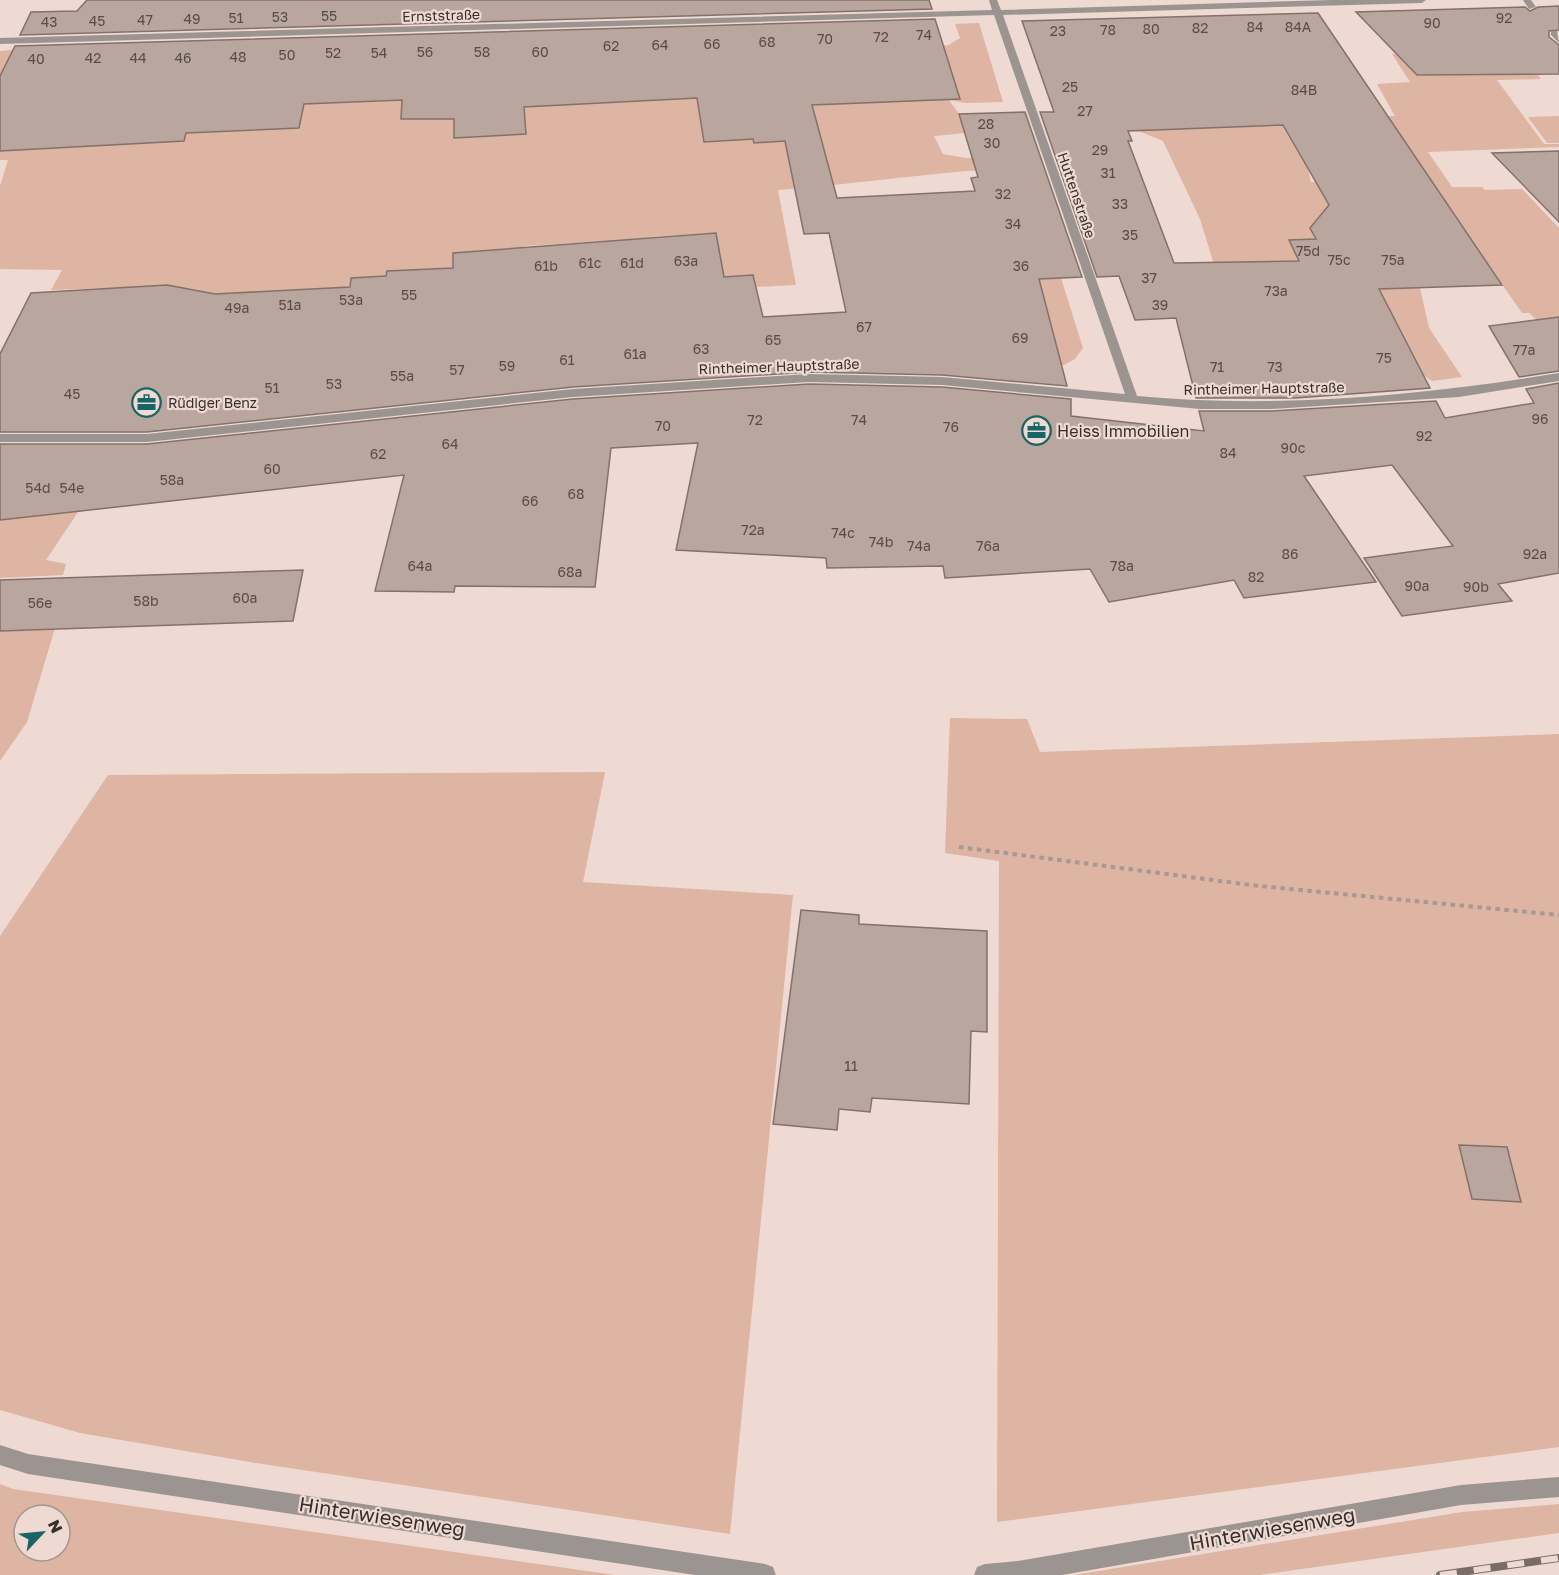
<svg xmlns="http://www.w3.org/2000/svg" width="1559" height="1575" viewBox="0 0 1559 1575" font-family="'Golos Text',sans-serif">
  <rect width="100%" height="100%" fill="#eedad2"/>
  <g fill="#deb4a2" fill-rule="evenodd">
    <path d="M979,23L1003,102L966,103L949,100L959,114L965,133L934,136L943,154L966,158L1019,156L1023,168C941,170 860,184 778,190L796,285L756,287L724,277L715,233L649,237L650,243L608,241L524,246L523,249L453,273L406,274V270L387,271L386,276L351,278L350,287L215,294L172,286L51,290L62,270L0,269V186L8,160H0V51L13,50L4,68L245,131L299,128L305,100L669,61L746,105L754,143L821,139L811,102L943,44L947,46L960,38L955,24Z"/>
    <path d="M1468,33H1545L1559,51V71H1535L1541,79L1497,80L1544,144H1559V147L1428,152L1452,187H1482L1485,190L1522,189L1559,228V317L1537,320L1529,313H1522L1481,254L1422,255L1415,253L1355,149L1299,152L1307,165L1311,182H1358L1396,238L1290,240L1299,261L1229,262L1243,300H1258L1263,320L1196,317L1185,289L1221,287L1200,219L1163,141L1126,126L1063,127L1056,117L1119,115L1115,104L1162,103L1153,81L1094,80L1092,76L1041,77V70L1105,68L1103,62L1140,61L1137,52L1154,51L1150,43H1133L1131,39L1230,37L1239,53L1216,54L1232,82H1255L1252,75H1259L1277,105L1356,102L1364,117L1395,116L1377,84L1410,82L1392,54L1425,53L1415,35Z"/>
    <path d="M1559,116V143H1547L1528,117Z"/>
    <path d="M1061,278L1083,348L1075,359L1064,365L988,364L1059,355L1049,317L982,318L989,279Z"/>
    <path d="M1418,279L1429,328L1462,377L1432,381L1316,299Z"/>
    <path d="M0,509L78,512L46,560L66,564L63,575L0,578Z"/>
    <path d="M55,628L27,722L0,761V631Z"/>
    <path d="M950,718L1027,719L1040,752L1559,734V1447L997,1522L999,861L945,853Z"/>
    <path d="M605,772L583,882L793,895L730,1534L256,1463L80,1433L0,1410V936L108,775Z"/>
    <path d="M0,1484L13,1489L615,1575H0ZM24,1515H60V1551H24Z"/>
    <path d="M1559,1504V1533L1259,1575H1074L1462,1512Z"/>
  </g>
  <g fill="#b9a69e" stroke="#83716a" stroke-width="1.5" fill-rule="evenodd">
    <path d="M87,0H929L932,9L20,35L31,12L77,11Z"/>
    <path d="M1559,6V30L1549,31V37L1559,45V74L1417,75L1356,12L1525,7L1530,11L1538,7Z"/>
    <path d="M1318,13L1502,285L1379,289L1430,388L1296,398H1196L1176,318L1135,320L1119,276L1097,277L1040,112H1054L1022,21ZM1283,125L1329,205L1310,228L1316,239L1289,240L1299,261L1174,263L1128,141H1132L1128,131Z"/>
    <path d="M935,19L960,99L812,105L837,198L975,191L971,178L978,177L959,114L1025,112L1082,277L1039,279L1067,386L942,375L809,372L573,387L147,432H0V354L31,293L167,285L215,294L350,287L351,278L386,276L387,271L453,268V253L716,233L724,277L753,275L763,317L846,312L829,233L804,234L785,141L754,143L753,139L704,142L697,98L524,107L526,134L454,138V119H401L402,100L304,104L299,128L186,133L184,141L0,151V76L15,46Z"/>
    <path d="M1559,151V222L1492,153Z"/>
    <path d="M1559,317V371L1519,377L1489,326Z"/>
    <path d="M1559,383V573L1498,584L1512,601L1402,616L1364,558L1453,546L1392,465L1304,476L1376,582L1244,598L1234,580L1109,602L1090,569L945,578L943,566L827,568L826,558L676,550L698,443L611,448L595,587L455,586L454,592L375,591L404,475L0,520V444H147L573,399L809,384L942,387L1071,399V416L1204,431L1199,411H1272L1436,401L1445,418L1534,403L1526,389Z"/>
    <path d="M303,570L293,621L0,631V580Z"/>
    <path d="M801,910L859,915V924L987,931V1032L971,1031L969,1104L872,1098L870,1112L839,1109L837,1130L773,1124Z"/>
    <path d="M1459,1145L1507,1147L1521,1202L1472,1199Z"/>
  </g>
  <g fill="none" stroke-linecap="round" stroke-linejoin="round">
    <path stroke="#a79892" stroke-width="4" stroke-dasharray="4.5 4.5" stroke-linecap="butt" d="M959,847L1259,886L1559,915"/>
    <g fill="#9c9490" fill-rule="evenodd">
      <path d="M1523,0H1531L1536,7L1529,9Z"/>
      <path d="M1551,31H1557L1559,43L1551,35Z"/>
      <path d="M0,1445L28,1454L765,1564L773,1567L776,1575H695L28,1474L0,1465Z"/>
      <path d="M1559,1477V1497L1461,1505L1062,1575H974L977,1567L985,1564L1018,1561L1461,1485Z"/>
    </g>
    <path fill="#9c9490" fill-rule="evenodd" d="M989,0H997L1001,10L1331,0H1426L1422,3L1003,15L1137,396C1278,409 1420,396 1559,373V381L1459,397L1272,409H1200L942,385L809,382L573,397L147,442H0V434H147L573,389L809,374L942,377L1125,394L994,15L0,44V38L992,10Z"/>
    <defs>
      <path id="rail" d="M1440,1575L1559,1558"/>
    </defs>
    <use href="#rail" stroke="#796d68" stroke-width="8"/>
    <use href="#rail" stroke="#eedad2" stroke-width="6" stroke-dasharray="17" stroke-linecap="butt"/>
  </g>
  <defs>
    <symbol id="office-ring" viewBox="-11 -11 22 22"><circle r="9.5" fill="#eedad2" stroke="#176564" stroke-width="1.5"/><path d="M-6-3h4V-5.5h4V-3h4V5H-6ZM-1-4.5V-3h2v-1.5ZM-6 0V1H6V0Z" fill="#176564"/></symbol>
  </defs>
  <g fill-rule="evenodd">
    <use href="#office-ring" x="130" y="386" width="33" height="33"/>
    <use href="#office-ring" x="1020" y="414" width="33" height="33"/>
  </g>
  <g text-anchor="middle" dominant-baseline="central" stroke-width="4.5" stroke-linejoin="round" paint-order="stroke">
    <g font-size="14" fill="#574d48">
      <text x="329" y="15">55</text>
      <text x="280" y="16">53</text>
      <text x="236" y="17">51</text>
      <text x="1504" y="17">92</text>
      <text x="192" y="18">49</text>
      <text x="145" y="19">47</text>
      <text x="97" y="20">45</text>
      <text x="49" y="21">43</text>
      <text x="1432" y="22">90</text>
      <text x="1255" y="26">84</text>
      <text x="1298" y="26">84A</text>
      <text x="1200" y="27">82</text>
      <text x="1151" y="28">80</text>
      <text x="1108" y="29">78</text>
      <text x="1058" y="30">23</text>
      <text x="924" y="34">74</text>
      <text x="881" y="36">72</text>
      <text x="825" y="38">70</text>
      <text x="767" y="41">68</text>
      <text x="712" y="43">66</text>
      <text x="660" y="44">64</text>
      <text x="611" y="45">62</text>
      <text x="425" y="51">56</text>
      <text x="482" y="51">58</text>
      <text x="540" y="51">60</text>
      <text x="333" y="52">52</text>
      <text x="379" y="52">54</text>
      <text x="287" y="54">50</text>
      <text x="238" y="56">48</text>
      <text x="93" y="57">42</text>
      <text x="138" y="57">44</text>
      <text x="183" y="57">46</text>
      <text x="36" y="58">40</text>
      <text x="1070" y="86">25</text>
      <text x="1304" y="89">84B</text>
      <text x="1085" y="110">27</text>
      <text x="986" y="123">28</text>
      <text x="992" y="142">30</text>
      <text x="1100" y="149">29</text>
      <text x="1108" y="172">31</text>
      <text x="1003" y="193">32</text>
      <text x="1120" y="203">33</text>
      <text x="1013" y="223">34</text>
      <text x="1130" y="234">35</text>
      <text x="1308" y="250">75d</text>
      <text x="1339" y="259">75c</text>
      <text x="1393" y="259">75a</text>
      <text x="686" y="260">63a</text>
      <text x="590" y="262">61c</text>
      <text x="632" y="262">61d</text>
      <text x="546" y="265">61b</text>
      <text x="1021" y="265">36</text>
      <text x="1149" y="277">37</text>
      <text x="1276" y="290">73a</text>
      <text x="409" y="294">55</text>
      <text x="351" y="299">53a</text>
      <text x="290" y="304">51a</text>
      <text x="1160" y="304">39</text>
      <text x="237" y="307">49a</text>
      <text x="864" y="326">67</text>
      <text x="1020" y="337">69</text>
      <text x="773" y="339">65</text>
      <text x="701" y="348">63</text>
      <text x="1524" y="349">77a</text>
      <text x="635" y="353">61a</text>
      <text x="1384" y="357">75</text>
      <text x="567" y="359">61</text>
      <text x="507" y="365">59</text>
      <text x="1217" y="366">71</text>
      <text x="1275" y="366">73</text>
      <text x="457" y="369">57</text>
      <text x="402" y="375">55a</text>
      <text x="334" y="383">53</text>
      <text x="272" y="387">51</text>
      <text x="72" y="393">45</text>
      <text x="1540" y="418">96</text>
      <text x="755" y="419">72</text>
      <text x="859" y="419">74</text>
      <text x="663" y="425">70</text>
      <text x="951" y="426">76</text>
      <text x="1424" y="435">92</text>
      <text x="450" y="443">64</text>
      <text x="1293" y="447">90c</text>
      <text x="1228" y="452">84</text>
      <text x="378" y="453">62</text>
      <text x="272" y="468">60</text>
      <text x="172" y="479">58a</text>
      <text x="38" y="487">54d</text>
      <text x="72" y="487">54e</text>
      <text x="576" y="493">68</text>
      <text x="530" y="500">66</text>
      <text x="753" y="529">72a</text>
      <text x="843" y="532">74c</text>
      <text x="881" y="541">74b</text>
      <text x="919" y="545">74a</text>
      <text x="988" y="545">76a</text>
      <text x="1290" y="553">86</text>
      <text x="1535" y="553">92a</text>
      <text x="420" y="565">64a</text>
      <text x="1122" y="565">78a</text>
      <text x="570" y="571">68a</text>
      <text x="1256" y="576">82</text>
      <text x="1417" y="585">90a</text>
      <text x="1476" y="586">90b</text>
      <text x="245" y="597">60a</text>
      <text x="146" y="600">58b</text>
      <text x="40" y="602">56e</text>
      <text x="851" y="1065">11</text>
    </g>
    <g font-size="14" fill="#362f2b" stroke="#eedad2">
      <text transform="translate(441 15) rotate(-2)">Ernststraße</text>
      <text transform="translate(1077 195) rotate(71)">Huttenstraße</text>
      <text transform="translate(779 366) rotate(-2)">Rintheimer Hauptstraße</text>
      <text transform="translate(1264 388) rotate(-1)">Rintheimer Hauptstraße</text>
    </g>
    <g font-size="14" fill="#362f2b" stroke="#eedad2" text-anchor="start">
      <text x="168" y="402">Rüdiger Benz</text>
    </g>
    <g font-size="16" fill="#362f2b" stroke="#eedad2" text-anchor="start">
      <text x="1057" y="431">Heiss Immobilien</text>
    </g>
    <g font-size="20" fill="#362f2b" stroke="#eedad2">
      <text transform="translate(382 1516) rotate(9)">Hinterwiesenweg</text>
      <text transform="translate(1272 1528) rotate(-10)">Hinterwiesenweg</text>
    </g>
  </g>
  <g transform="translate(42 1533) rotate(64)"><circle r="28" fill="#eedad2" stroke="#a4968f" stroke-width="1.5"/>
  <path d="M0-4.5L10 22L0 15L-10 22Z" fill="#176564"/>
  <text y="-9" font-size="16" font-weight="bold" text-anchor="middle" fill="#362f2b">N</text>
  </g>
</svg>
